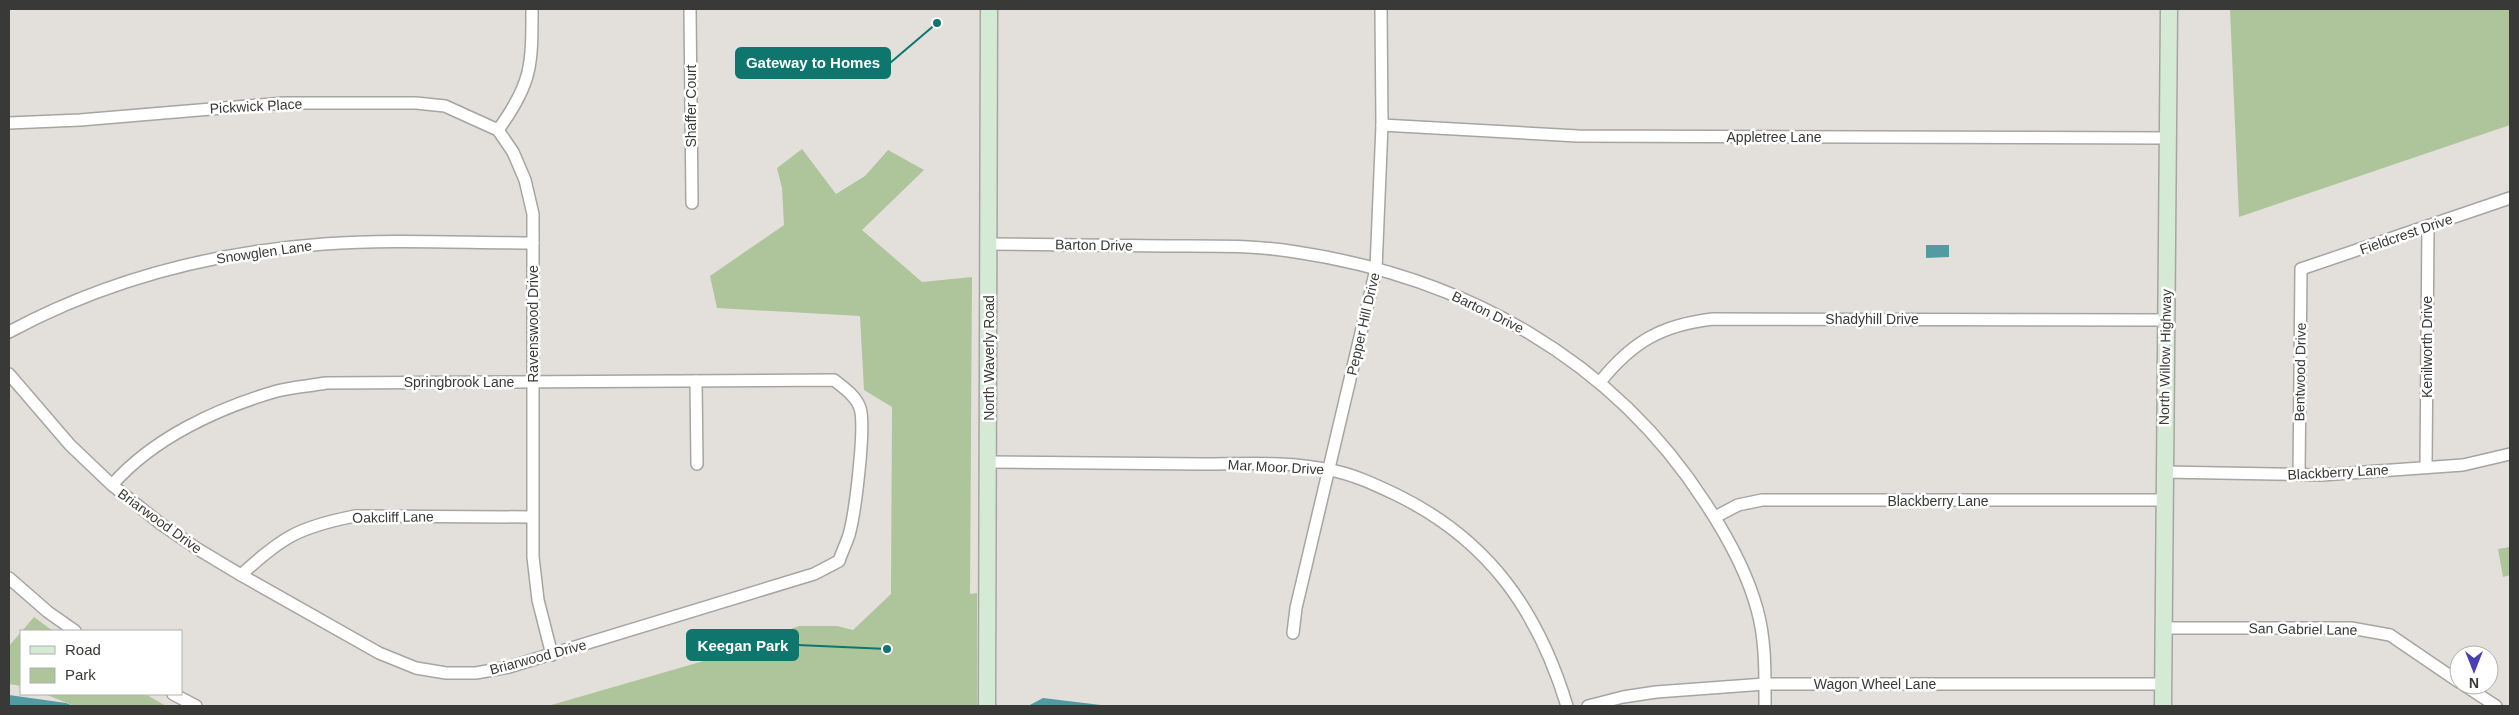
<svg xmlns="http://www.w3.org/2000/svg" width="2519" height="715" viewBox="0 0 2519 715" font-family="Helvetica,sans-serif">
  <rect width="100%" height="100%" fill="#e3e0dc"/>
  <g fill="#aec49a">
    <path d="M2230,9H2510V125L2239,217Z"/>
    <path d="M802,149L836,194L865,176L888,150L924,170L862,230L922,282L972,277L970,594L977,593V706H548L700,662L799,626H837L853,630L891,594L892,407L864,390L860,316L717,308L710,276L784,225L782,188L777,168Z"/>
    <path d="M2510,547V575L2503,577L2498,549Z"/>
    <path d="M34,617L53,631H21V686L9,684V646Z"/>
    <path d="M45,694H145L166,706H74Z"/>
  </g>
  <g fill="#539ba2">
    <path d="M1926,245H1949V257L1926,258Z"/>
    <path d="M9,695L66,703L73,706H9Z"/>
    <path d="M1043,698L1109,706H1028Z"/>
  </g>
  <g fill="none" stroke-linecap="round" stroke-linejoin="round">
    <defs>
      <g id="street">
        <path d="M690,9L692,203"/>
        <path d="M9,123L80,120L284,103H416L445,106L498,130L513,152L525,180L533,214V557L538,600L552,655"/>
        <path d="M1382,125L1578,136L2167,138"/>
        <path d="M498,130C532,83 532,66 532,9"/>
        <path d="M988,244C1048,245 1108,245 1168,246C1210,246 1254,245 1296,252C1464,277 1613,359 1706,504C1727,536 1747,572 1757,609C1766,641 1765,674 1765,706"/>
        <path d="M9,332C106,280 215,252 324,244C393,239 464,243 533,243"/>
        <path d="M9,374L70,445L112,485L161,524L196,548L241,575L379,653L416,668L446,673H476L509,667L814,574L839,561C842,552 846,544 849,535C855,514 866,427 860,408C856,396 843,387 834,380L326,383C310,386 292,387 277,391C218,408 153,438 112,485"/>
        <path d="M696,381L697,464"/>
        <path d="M1600,382C1633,341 1662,325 1713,319L2166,320"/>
        <path d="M989,462C1060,462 1131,463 1202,464C1244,464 1289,461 1330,470C1353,474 1376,485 1397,495C1489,540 1538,611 1567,706"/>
        <path d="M2426,467L2428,226"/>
        <path d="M2164,472L2322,475L2463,465L2510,454"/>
        <path d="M2299,475L2301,269L2510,198"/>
        <path d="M1715,517L1738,505L1762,500H2164"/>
        <path d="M241,575C282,537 299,527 355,516L532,517"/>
        <path d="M9,578L48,612L75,631"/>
        <path d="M2163,628H2351L2390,635L2459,682"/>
        <path d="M1293,633L1296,608L1376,269L1382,125L1381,9"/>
        <path d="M2464,685L2496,706"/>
        <path d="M173,694L196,706"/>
        <path d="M1588,706L1623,697L1656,692L1765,684H2163"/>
      </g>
      <g id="secondary">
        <path d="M987,706L989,9"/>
        <path d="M2163,706L2169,9"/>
      </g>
    </defs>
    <use href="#street" stroke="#a7a5a1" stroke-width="14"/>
    <use href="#secondary" stroke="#a7a5a1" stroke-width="19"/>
    <use href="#street" stroke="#fff" stroke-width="11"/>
    <use href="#secondary" stroke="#d5ead4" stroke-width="16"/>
  </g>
  <g text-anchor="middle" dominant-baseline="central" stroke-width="5" stroke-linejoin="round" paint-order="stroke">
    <g font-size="14" fill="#393937" stroke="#fff">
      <text transform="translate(256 106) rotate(-3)">Pickwick Place</text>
      <text transform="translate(691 106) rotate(-90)">Shaffer Court</text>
      <text x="1774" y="137">Appletree Lane</text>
      <text transform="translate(2406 234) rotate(-19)">Fieldcrest Drive</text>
      <text transform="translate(1094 245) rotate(1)">Barton Drive</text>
      <text transform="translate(264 252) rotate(-8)">Snowglen Lane</text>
      <text transform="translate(1488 312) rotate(26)">Barton Drive</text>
      <text x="1872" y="319">Shadyhill Drive</text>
      <text transform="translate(533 324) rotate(-90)">Ravenswood Drive</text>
      <text transform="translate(1363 324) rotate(-77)">Pepper Hill Drive</text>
      <text transform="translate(2427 347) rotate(-90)">Kenilworth Drive</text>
      <text transform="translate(2165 357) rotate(-89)">North Willow Highway</text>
      <text transform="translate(989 358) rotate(-90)">North Waverly Road</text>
      <text transform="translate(2300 372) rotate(-89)">Bentwood Drive</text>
      <text x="459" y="382">Springbrook Lane</text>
      <text transform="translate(1276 467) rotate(3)">Mar Moor Drive</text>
      <text transform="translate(2338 472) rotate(-3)">Blackberry Lane</text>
      <text x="1938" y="501">Blackberry Lane</text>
      <text transform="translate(393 517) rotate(-1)">Oakcliff Lane</text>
      <text transform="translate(160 521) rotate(36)">Briarwood Drive</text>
      <text transform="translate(2303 629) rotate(1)">San Gabriel Lane</text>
      <text transform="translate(538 657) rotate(-15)">Briarwood Drive</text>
      <text x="1875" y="684">Wagon Wheel Lane</text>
    </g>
  </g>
  <path fill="none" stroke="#0f766e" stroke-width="2" d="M937 23L890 63M887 649L798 645"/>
  <g fill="#0f766e" stroke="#fff" stroke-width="2">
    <circle cx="937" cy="23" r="5"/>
    <circle cx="887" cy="649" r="5"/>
  </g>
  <g fill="#0f766e" stroke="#0f766e" stroke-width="2">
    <rect x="736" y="48" width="154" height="30" rx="5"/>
    <rect x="687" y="630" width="111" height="30" rx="5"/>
  </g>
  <g font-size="15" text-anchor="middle" font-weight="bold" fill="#fff">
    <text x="813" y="68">Gateway to Homes</text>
    <text x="743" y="651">Keegan Park</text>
  </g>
  <rect width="2519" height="715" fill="none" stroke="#393937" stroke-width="20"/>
  <rect x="20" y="630" width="162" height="65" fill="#ffffff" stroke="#b0b0af"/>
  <rect x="30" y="646" width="25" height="8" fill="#d5ead4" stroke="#b0b0af"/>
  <text x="65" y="655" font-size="15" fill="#393937">Road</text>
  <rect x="30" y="668" width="25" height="15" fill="#aec49a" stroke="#b0b0af"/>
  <text x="65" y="680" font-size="15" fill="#393937">Park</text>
  <g transform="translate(2474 670) rotate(180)"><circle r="24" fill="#ffffff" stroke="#b0b0af"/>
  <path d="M0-4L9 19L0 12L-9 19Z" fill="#483fb6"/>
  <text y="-8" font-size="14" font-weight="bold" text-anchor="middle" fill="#393937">N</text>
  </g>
</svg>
